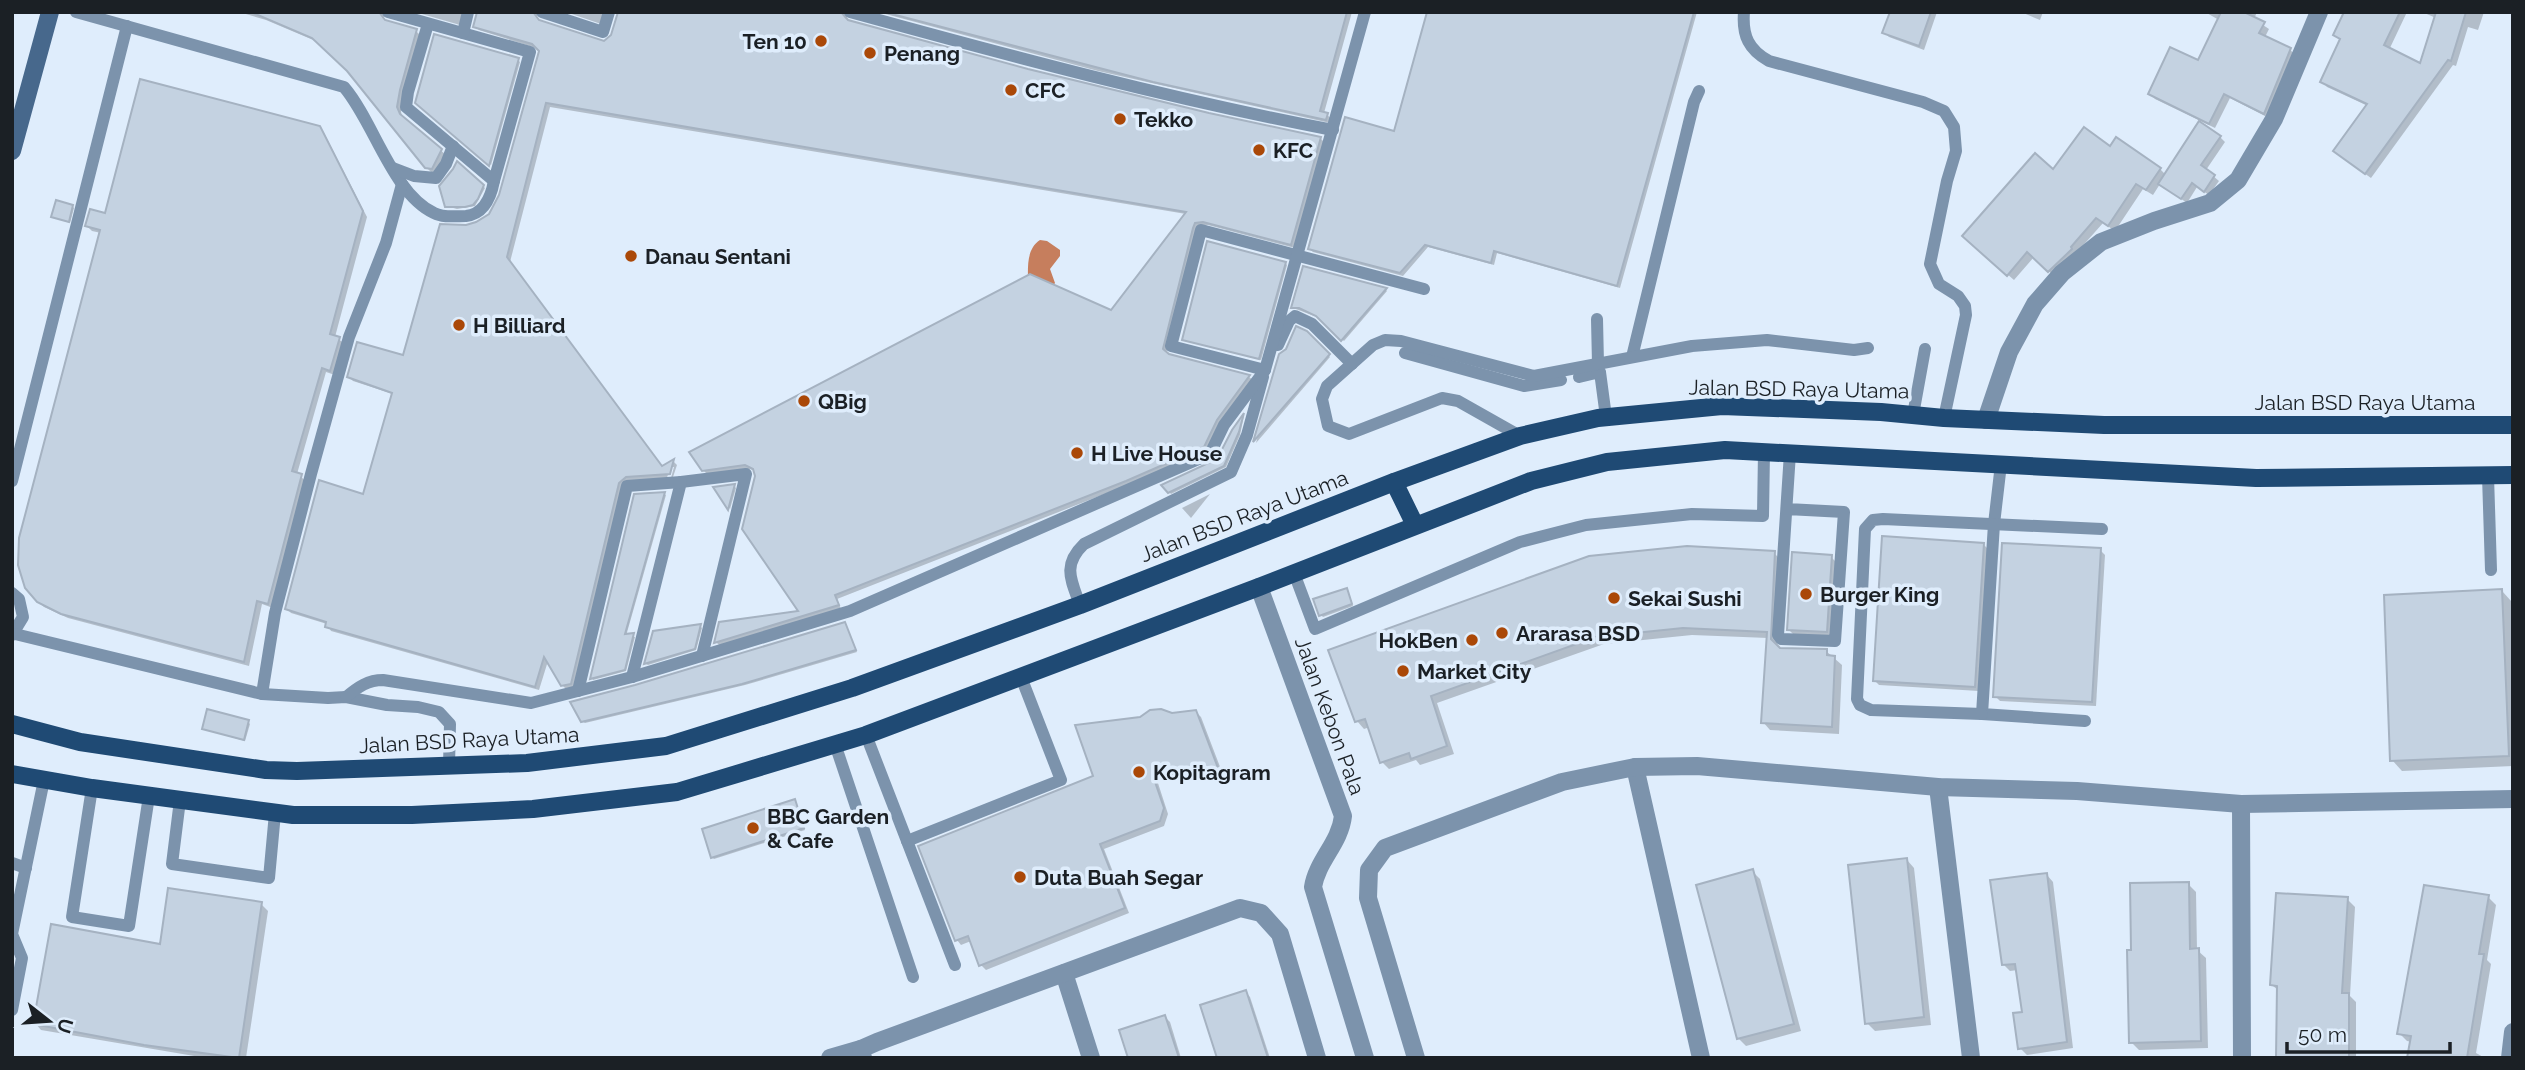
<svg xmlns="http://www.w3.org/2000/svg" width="2525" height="1070" viewBox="0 0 2525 1070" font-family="Raleway,sans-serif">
  <rect width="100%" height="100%" fill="#dfedfc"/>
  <path fill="#c67e5d" d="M1040,240L1047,241L1060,250V256L1050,269L1055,283L1050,290L1028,283C1028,268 1026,249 1040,240Z"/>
  <g fill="#0003">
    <path d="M239,12H384V21L416,31L420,35L403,94L401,112L403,119L445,154L436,172H431L426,167L349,71L318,42L266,20Z"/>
    <path d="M415,12H464L460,25Z"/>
    <path d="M478,12H539L536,18L539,22L605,43L613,36L619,12H846L847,22L1148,101L1320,138L1324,142L1295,248L1208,225L1199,227L1196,232L1166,354L1249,377L1253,380L1207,451L1130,484L837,599L841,609L720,646L716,642L721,623L801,613L755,471L750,469L707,474L703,470L1111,312L1186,214L550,107L510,262L662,467L674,462L677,465L673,477L671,478L674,467H670L667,478L631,481L574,687L566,689L562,685L548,661L539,690L331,631L327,624L291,613L287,609L364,497L393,394L353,381L349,377L404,357L441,226L476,224L489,216L498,203L540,54L539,49L479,30L475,26Z"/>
    <path d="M566,12H606L601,24Z"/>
    <path d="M878,12H1352L1324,113L1331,118L1330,123L1098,71Z"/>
    <path d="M1429,12H1697L1620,288L1497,253L1494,265L1428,247L1403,276L1313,252L1310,249L1395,133Z"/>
    <path d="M1891,12H1937L1924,50L1889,37L1884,32Z"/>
    <path d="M2021,12H2043L2040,20Z"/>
    <path d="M2205,12H2257L2254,19L2269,29L2265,37L2290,50L2296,55L2269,118L2230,98L2215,128L2155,99L2150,93L2199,62L2219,20Z"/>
    <path d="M2346,12H2407L2389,50L2421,65L2436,18L2422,12H2484L2478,30L2468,27L2456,66L2453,65L2371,178L2340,156L2368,106L2327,87L2322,81L2341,41L2335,35Z"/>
    <path d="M518,60L520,62L491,165L417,103Z"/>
    <path d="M319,127L324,133L367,217L335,337L344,343L335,375L326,372L297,474L306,481L273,608L262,604L249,666L68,618L44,607L38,601L101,233L92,231L87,226L106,215Z"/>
    <path d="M2220,137L2225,142L2206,170L2219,181L2209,195L2197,187L2187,203L2160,184L2153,195L2143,189L2115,231L2103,223L2055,277L2034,257L2014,280L1971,243L2053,172L2111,149L2160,169L2166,175Z"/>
    <path d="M457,164L485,188L475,206L457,209L446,206Z"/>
    <path d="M72,206L74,208L70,223L53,217Z"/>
    <path d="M1285,263L1287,265L1261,360L1184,339Z"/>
    <path d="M1304,268L1386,290L1387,291L1344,341L1320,318L1293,308Z"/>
    <path d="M1306,333L1330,357L1256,443L1280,355Z"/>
    <path d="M1244,415L1240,435L1226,467L1171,494L1164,486L1219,460L1233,430Z"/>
    <path d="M734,486L736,488L730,509L716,488Z"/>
    <path d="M664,494L666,495L626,636L635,637L626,671L593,680L592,678Z"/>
    <path d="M1210,494L1191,518L1182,508Z"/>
    <path d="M1983,544L1988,549L1979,691L1879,685L1874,680Z"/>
    <path d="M2100,550L2105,555L2096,706L2000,701L1995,696Z"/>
    <path d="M1774,553L1782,561L1777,648L1826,651L1842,665L1839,734L1770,730L1763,722L1768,638L1692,635L1604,644L1437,703L1454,754L1420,765L1416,760L1389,769L1382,762L1370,727L1364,729L1357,721Z"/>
    <path d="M1831,557L1839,565L1834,639L1797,638L1789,630Z"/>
    <path d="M2502,591L2512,602L2513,766L2402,771L2392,760Z"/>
    <path d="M1348,592L1353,606L1323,617L1321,615Z"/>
    <path d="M845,624L857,652L745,685L585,723L582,721L635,687Z"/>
    <path d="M700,626L702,628L696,650L648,665L646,664L654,632Z"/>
    <path d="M1196,712L1201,717L1222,772L1157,780L1168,814L1164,826L1104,849L1129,913L986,970L981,965L971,941L961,945L957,940L1095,777L1172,715Z"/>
    <path d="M248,722L250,724L245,741L203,729Z"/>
    <path d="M795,801L805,830L714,859L712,857Z"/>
    <path d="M1907,860L1914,868L1931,1025L1875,1031L1867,1023Z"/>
    <path d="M1752,871L1760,879L1801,1031L1746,1046L1738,1038Z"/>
    <path d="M2047,875L2053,882L2073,1048L2027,1055L2020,1048L2024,1014L2018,970L2010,971L2004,965Z"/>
    <path d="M2188,884L2196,892L2197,950L2206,958L2208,1048L2139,1050L2131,1042L2133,952Z"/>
    <path d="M2488,897L2496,905L2487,960L2491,964L2476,1053L2485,1058H2409L2412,1042L2407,1041L2399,1033Z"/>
    <path d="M2347,899L2355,907L2350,996L2356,1002V1058H2278L2279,991L2272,985Z"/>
    <path d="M261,904L268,911L246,1058H206L41,1030L35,1023L161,946Z"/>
    <path d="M1245,992L1250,997L1270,1058H1219Z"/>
    <path d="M1165,1017L1170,1022L1181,1058H1129Z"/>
  </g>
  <g fill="#c4d2e1" stroke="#a5b2c1" stroke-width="2">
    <path d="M251,12H379L385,20L417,29L400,90L397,107L400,114L442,149L432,169L425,168L347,71L312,38Z"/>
    <path d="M477,12H533L539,20L604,41L611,35L618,12H841L848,20L1028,69L1209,113L1321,137L1291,245L1203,222L1195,223L1193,228L1163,349L1169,354L1250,375L1217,420L1204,447L1126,481L835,595L839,605L714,643L719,622L798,611L742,529L755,476L753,469L745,465L702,471L689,452L1030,274L1111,310L1186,212L546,103L507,257L662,466L674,459L670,474L626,477L619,483L571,684L561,686L544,657L535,687L325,627L326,622L285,609L319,480L363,494L392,393L347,377L357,342L403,355L440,224L466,225L476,222L489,214L499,195L539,51L532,44L473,27Z"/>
    <path d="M884,12H1347L1320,111L1328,113L1326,120L1153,82Z"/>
    <path d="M1427,12H1694L1617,286L1494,251L1491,263L1425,245L1400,273L1308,249L1345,117L1394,131Z"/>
    <path d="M1890,12H1931L1919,46L1882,33Z"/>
    <path d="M2221,12H2244L2265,22L2259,33L2291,48L2264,114L2224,94L2209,124L2148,94L2170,47L2198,60Z"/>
    <path d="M2344,12H2400L2384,45L2420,63L2436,12H2466L2451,61L2448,60L2365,174L2333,151L2367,104L2320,82L2340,39L2333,35Z"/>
    <path d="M434,34L519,58L489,166L415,103Z"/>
    <path d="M140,79L320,126L363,211L330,334L340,337L330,371L322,368L292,471L302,474L268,604L257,601L244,662L61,614L37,602L25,588L18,565L19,538L100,230L85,226L90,209L105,213Z"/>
    <path d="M2199,121L2221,136L2201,165L2215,175L2204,192L2192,183L2181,199L2158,184Z"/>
    <path d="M2084,127L2110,146L2116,137L2161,168L2146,190L2136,184L2108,226L2096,218L2071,247L2072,249L2048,272L2027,252L2007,276L1962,236L2035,153L2053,169Z"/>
    <path d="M457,161L484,185L478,199L473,205L465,207H445L439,186L453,169Z"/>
    <path d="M56,200L73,205L69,222L51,217Z"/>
    <path d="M1207,241L1286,262L1259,359L1182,340Z"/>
    <path d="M1303,266L1387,288L1341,341L1316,316L1299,308H1291Z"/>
    <path d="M1296,326L1307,331L1330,354L1253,442L1279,354L1286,349Z"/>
    <path d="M1244,413L1239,432L1224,466L1168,493L1161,485L1217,459L1232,430Z"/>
    <path d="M735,484L728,510L713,487Z"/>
    <path d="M665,492L625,634L634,633L625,670L590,679L634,494Z"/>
    <path d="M1882,536L1984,543L1975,687L1873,681Z"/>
    <path d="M2002,543L2101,548L2092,702L1993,697Z"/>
    <path d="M1687,546L1775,551L1771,639L1780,648L1827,649V655L1835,656L1832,727L1761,723L1767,632L1683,628L1596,637L1431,696L1447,746L1411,759L1409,753L1380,763L1365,719L1355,722L1328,650L1589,556Z"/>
    <path d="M1792,552L1832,555L1827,632L1787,630Z"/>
    <path d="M1347,588L1352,604L1319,616L1313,599Z"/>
    <path d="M2502,589L2509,756L2390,761L2384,595Z"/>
    <path d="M845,622L856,650L742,684L581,722L570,702L635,685Z"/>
    <path d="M701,624L695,649L644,664L653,631Z"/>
    <path d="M207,709L249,720L244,740L202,729Z"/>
    <path d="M1161,709L1172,713L1196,710L1218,768L1153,776L1164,808L1160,821L1100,844L1125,908L979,966L968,936L955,941L918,846L1093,776L1075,725L1140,717L1150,710Z"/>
    <path d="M795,799L804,828L711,858L702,829Z"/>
    <path d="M1907,858L1924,1017L1865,1024L1848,865Z"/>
    <path d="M1753,869L1794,1024L1737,1039L1696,885Z"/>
    <path d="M2047,873L2067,1042L2018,1049L2013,1013L2022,1012L2015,964L2002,965L1990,880Z"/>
    <path d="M2189,882L2190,949L2199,948L2201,1041L2129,1043L2127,950H2131L2130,883Z"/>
    <path d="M2424,885L2489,895L2479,954H2484L2467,1058H2407L2411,1036L2397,1034Z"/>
    <path d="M168,888L262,902L239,1058L144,1045L33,1024L51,924L160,944Z"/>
    <path d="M2276,893L2348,897L2342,993H2349V1058H2276L2277,986L2270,985Z"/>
    <path d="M1246,990L1268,1058H1217L1200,1005Z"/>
    <path d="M1165,1015L1179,1058H1128L1119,1030Z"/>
  </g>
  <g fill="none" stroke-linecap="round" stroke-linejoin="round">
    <g stroke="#7c93ac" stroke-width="12">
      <path d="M76,12L344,87C374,122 392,193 434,213C443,218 456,216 466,216C484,214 491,197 494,181"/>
      <path d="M388,12L530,52L494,181L406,107L408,92L428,24"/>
      <path d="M542,12L603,32L609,12"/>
      <path d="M850,12C1010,56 1170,99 1333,130"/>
      <path d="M1744,12C1742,36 1749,50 1769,61L1923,102L1944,111L1954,127L1956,151L1947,181L1930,264L1939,284L1958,296L1965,306L1966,315L1944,418"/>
      <path d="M463,33L468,12"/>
      <path d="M393,168L414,176L436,178L446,164L453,146"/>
      <path d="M1597,319L1598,364"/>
      <path d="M1278,345L1289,321L1295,316L1312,324L1352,364"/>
      <path d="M1405,353L1524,386L1561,380"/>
      <path d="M1632,357L1694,102L1699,91"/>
      <path d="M1265,370L1171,346L1201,230L1424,289"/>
      <path d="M1579,377L1600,372L1606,417"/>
      <path d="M1913,415L1925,349"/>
      <path d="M1520,436L1458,401L1442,398L1349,434L1328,426L1322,399L1327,386L1373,345L1385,340L1401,341L1534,376L1692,346L1767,340L1854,350L1868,348"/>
      <path d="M2001,464L1994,524L1982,714L2085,721"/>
      <path d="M2488,476L2491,570"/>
      <path d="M12,481L127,26"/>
      <path d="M1787,509L1844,512L1835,641L1781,639L1778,635L1790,453"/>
      <path d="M1294,573L1315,629L1520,542L1586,525L1692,514L1763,516L1764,452"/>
      <path d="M12,593L19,599L23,617L12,635"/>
      <path d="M1080,605C1071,580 1062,565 1084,544L1231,472L1247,435L1263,377"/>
      <path d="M15,634L262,694L328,698L346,697L387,705L418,707L439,712L450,724L449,766"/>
      <path d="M632,677L681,482L746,474L702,656"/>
      <path d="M578,691L627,486L681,482"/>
      <path d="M262,694L275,613L311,474L349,337L386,243L402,184"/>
      <path d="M346,697C358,687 368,680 383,680L531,703L632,677L850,611L1210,454L1224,425L1265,370L1365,12"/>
      <path d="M1982,714L1871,710L1860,705L1857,699L1865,529L1873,520L1883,519L2102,529"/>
      <path d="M866,735L955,965"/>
      <path d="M835,744L913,977"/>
      <path d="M92,788L72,917L129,926L149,796"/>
      <path d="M180,800L172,864L269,878L275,813"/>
      <path d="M907,841L1061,780L1021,677"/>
      <path d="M12,863L26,868"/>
      <path d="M12,1010L22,958L12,934L44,780"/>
    </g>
    <g stroke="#7c93ac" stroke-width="18">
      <path d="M1986,420L2009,352L2035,304L2062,273L2101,242L2154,221L2210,203L2238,180L2274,119L2319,12"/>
      <path d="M1259,587L1343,816C1340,843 1317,861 1313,887L1365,1058"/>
      <path d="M1635,767L1701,1058"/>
      <path d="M1938,787L1971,1058"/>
      <path d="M2241,804L2242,1058"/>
      <path d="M1064,973L1091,1058"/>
      <path d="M830,1058L861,1049"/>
      <path d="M863,1058L861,1049L877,1042L1240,908L1261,913L1280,934L1317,1058"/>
      <path d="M1416,1058L1368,898L1369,870L1385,848L1562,782L1635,767L1697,766L1938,787L2077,791L2241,804L2513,799"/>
      <path d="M2510,1058L2513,1032"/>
    </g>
    <path stroke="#47688c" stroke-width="18" d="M12,151L50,12"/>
    <g stroke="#1f4a74" stroke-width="18">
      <path d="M1394,482L1415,525"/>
      <path d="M12,724L80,742L266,770L297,771L527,763L666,746L852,688L1080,605L1394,482L1520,436L1598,418L1722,406L1881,412L1944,418L2104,425H2513"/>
      <path d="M12,774L92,788L293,815H412L533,809L677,792L866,735L1259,587L1531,481L1607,462L1725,450L2256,478L2513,475"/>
    </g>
  </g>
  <g fill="#aa4808" stroke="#dfedfc" stroke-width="2.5">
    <circle cx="821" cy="41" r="7"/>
    <circle cx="870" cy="53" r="7"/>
    <circle cx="1011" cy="90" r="7"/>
    <circle cx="1120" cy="119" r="7"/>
    <circle cx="1259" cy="150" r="7"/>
    <circle cx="631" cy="256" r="7"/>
    <circle cx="459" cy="325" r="7"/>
    <circle cx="804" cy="401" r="7"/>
    <circle cx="1077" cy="453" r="7"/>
    <circle cx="1806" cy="594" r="7"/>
    <circle cx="1614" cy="598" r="7"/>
    <circle cx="1502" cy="633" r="7"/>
    <circle cx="1472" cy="640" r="7"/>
    <circle cx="1403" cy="671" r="7"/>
    <circle cx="1139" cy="772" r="7"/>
    <circle cx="753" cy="828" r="7"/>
    <circle cx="1020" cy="877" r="7"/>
  </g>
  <g text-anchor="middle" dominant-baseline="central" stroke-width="7" stroke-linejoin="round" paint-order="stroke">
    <g font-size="21" font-weight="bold" fill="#1b2025" stroke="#dfedfc" text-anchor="start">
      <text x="807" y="41" text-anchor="end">Ten 10</text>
      <text x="884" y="53">Penang</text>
      <text x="1025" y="90">CFC</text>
      <text x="1134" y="119">Tekko</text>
      <text x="1273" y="150">KFC</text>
      <text x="645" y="256">Danau Sentani</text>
      <text x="473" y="325">H Billiard</text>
      <text x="818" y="401">QBig</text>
      <text x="1091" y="453">H Live House</text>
      <text x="1820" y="594">Burger King</text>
      <text x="1628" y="598">Sekai Sushi</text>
      <text x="1516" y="633">Ararasa BSD</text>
      <text x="1458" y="640" text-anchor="end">HokBen</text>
      <text x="1417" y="671">Market City</text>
      <text x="1153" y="772">Kopitagram</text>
      <text x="767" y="816">BBC Garden<tspan x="767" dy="24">&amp; Cafe</tspan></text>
      <text x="1034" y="877">Duta Buah Segar</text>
    </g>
    <g font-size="21" fill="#1b2025" stroke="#dfedfc">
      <text transform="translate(1799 389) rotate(1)">Jalan BSD Raya Utama</text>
      <text x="2365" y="402">Jalan BSD Raya Utama</text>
      <text transform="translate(1244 516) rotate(-21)">Jalan BSD Raya Utama</text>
      <text transform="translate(1330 716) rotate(70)">Jalan Kebon Pala</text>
      <text transform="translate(469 740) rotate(-3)">Jalan BSD Raya Utama</text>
    </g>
  </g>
  <rect width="2525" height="1070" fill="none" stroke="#1b2025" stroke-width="28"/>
  <g transform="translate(49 1021) rotate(107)" stroke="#dfedfc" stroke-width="5" paint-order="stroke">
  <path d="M0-5L12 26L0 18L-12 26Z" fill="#1b2025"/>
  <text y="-10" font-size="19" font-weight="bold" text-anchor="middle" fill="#1b2025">U</text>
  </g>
  <path d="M2287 1042v10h163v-10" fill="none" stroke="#1b2025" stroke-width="3.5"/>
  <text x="2298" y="1042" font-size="21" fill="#1b2025" stroke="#dfedfc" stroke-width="5" paint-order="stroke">50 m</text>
</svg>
